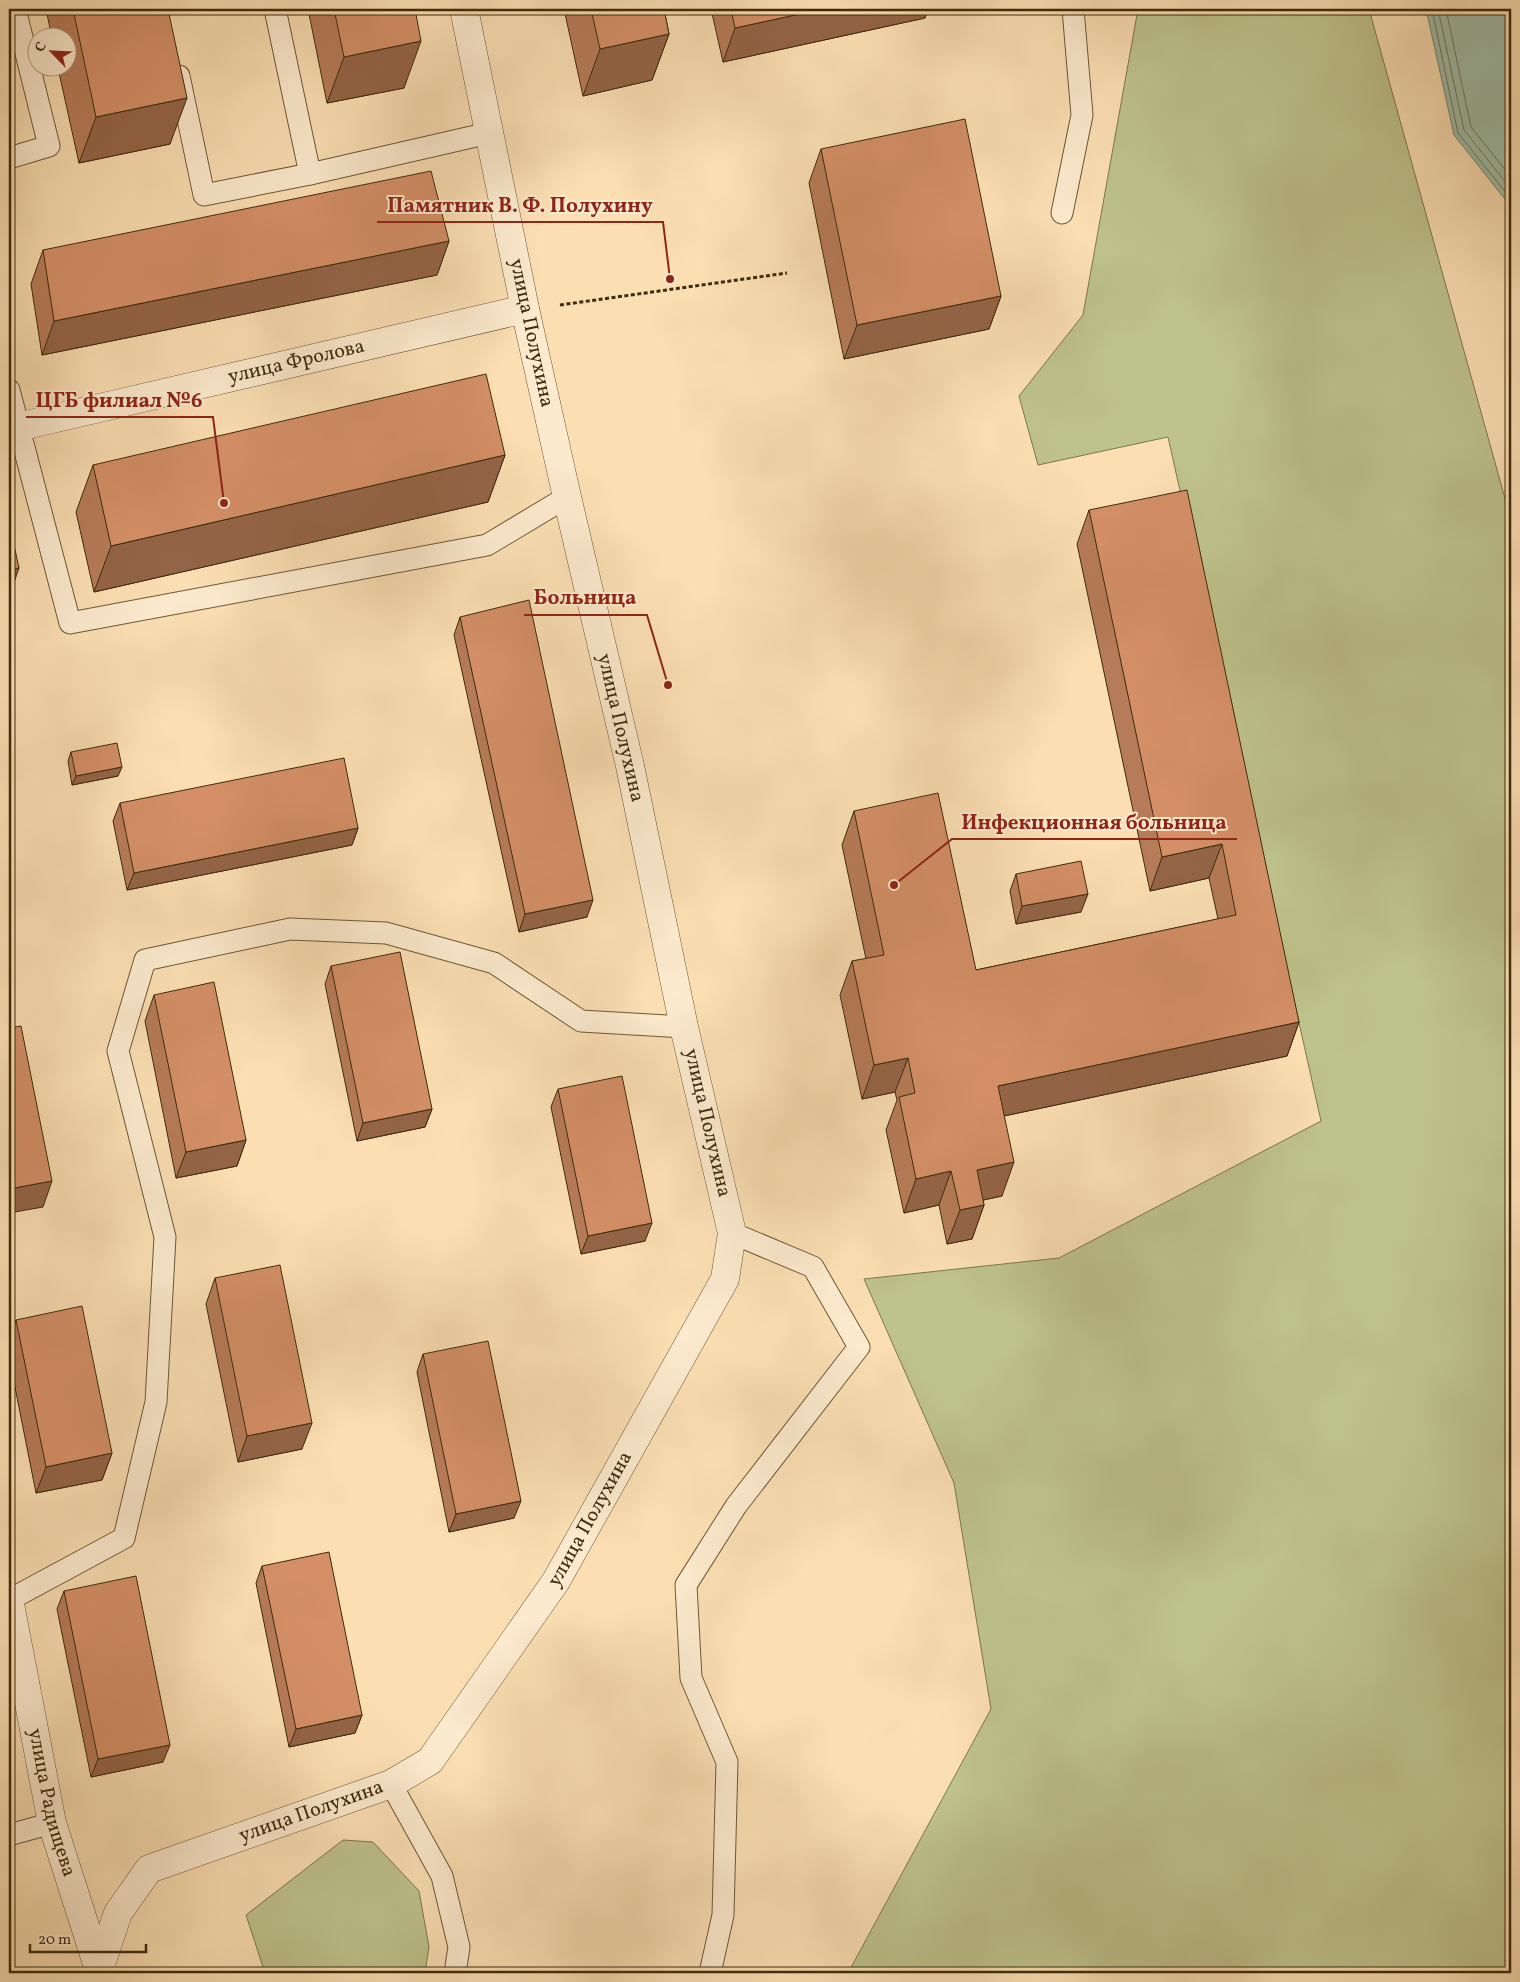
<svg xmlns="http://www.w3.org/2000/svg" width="1520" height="1982" viewBox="0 0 1520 1982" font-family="Vollkorn,serif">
  <rect width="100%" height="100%" fill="#fbdfb3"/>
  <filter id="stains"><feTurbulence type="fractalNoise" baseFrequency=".004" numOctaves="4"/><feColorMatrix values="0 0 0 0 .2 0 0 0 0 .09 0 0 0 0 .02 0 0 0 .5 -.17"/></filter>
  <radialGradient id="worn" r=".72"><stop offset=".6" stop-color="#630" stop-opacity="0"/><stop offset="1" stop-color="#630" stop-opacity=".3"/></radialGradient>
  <g fill="#bec28c" stroke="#7e764d">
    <path d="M1138,9H1369L1511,520V1973H848L991,1709L954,1483L864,1279L1059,1258L1321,1121L1168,437L1038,465L1019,396L1083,315Z"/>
    <path d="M343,1840L373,1842L419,1891L429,1947L425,1973H265L246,1915Z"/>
  </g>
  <path fill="#9fbda8" stroke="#78836a" d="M1426,9H1511V212L1508,203L1454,135Z"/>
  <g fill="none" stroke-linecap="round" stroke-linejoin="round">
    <g stroke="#6e745b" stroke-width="1">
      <path d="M1432,9L1458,133L1511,199"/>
      <path d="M1438,9L1464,130L1511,189"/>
      <path d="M1446,9L1471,127L1511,177"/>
    </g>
    <defs>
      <g id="lane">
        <path d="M275,9L310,174"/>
        <path d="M179,76L204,195L310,174L489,133"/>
        <path d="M9,158L49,146L15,9"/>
        <path d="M1062,213L1082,115L1073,9"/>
        <path d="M9,390L70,623L487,545L567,497"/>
        <path d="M9,1600L124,1538L156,1402L165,1237L118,1051L145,960L290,929L386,933L494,963L581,1021L684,1027"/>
        <path d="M391,1784L442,1876L459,1947L455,1973"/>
        <path d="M9,1835L52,1823"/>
        <path d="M710,1973L723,1915L727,1762L691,1678L686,1585L736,1506L859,1347L813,1267L732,1233"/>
      </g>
      <g id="street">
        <path id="s1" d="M9,429L525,309"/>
        <path id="s2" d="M9,1599L52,1823L100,1973"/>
        <path id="s3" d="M99,1970L118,1913L149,1869L391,1784L430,1761L556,1581L725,1279L732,1233L684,1027L630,766L567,497L525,309L464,9"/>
      </g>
    </defs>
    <use href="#lane" stroke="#6d5837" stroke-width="23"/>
    <use href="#street" stroke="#6d5837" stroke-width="29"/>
    <path stroke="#3e2b0e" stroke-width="3" stroke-dasharray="4 2.5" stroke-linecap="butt" d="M560,305L787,273"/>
    <use href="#lane" stroke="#fceace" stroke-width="21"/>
    <use href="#street" stroke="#fceace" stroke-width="28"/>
  </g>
  <g fill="#b67b58" stroke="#3e2b0e">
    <path d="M46,9H168L170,144L79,163L58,68H68V38H52Z"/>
    <path d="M308,9H415L404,88L327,103Z"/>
    <path d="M564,9H664L669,34L652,80L583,96Z"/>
    <path d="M711,9H928L925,18L723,62Z"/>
    <path d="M821,149L1001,296L989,329L844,359L809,183Z"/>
    <path d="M449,241L437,275L42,355L31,284L43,250Z"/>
    <path d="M505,455L488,502L94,592L76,512L93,465Z"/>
    <path d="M1089,510L1299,1022L1287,1056L1004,1116L1002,1196L983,1200L984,1205L972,1239L947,1244L939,1205L904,1213L886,1130L897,1100L895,1092L862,1099L840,995L852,961L866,959L842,845L854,811L976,970L1218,919L1209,878L1150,891L1077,544Z"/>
    <path d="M460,617L587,917L519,932L454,635Z"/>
    <path d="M71,752L118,776L72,785L68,761Z"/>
    <path d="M120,803L358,828L352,845L127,890L113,821Z"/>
    <path d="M1016,874L1081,912L1016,924L1010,891Z"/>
    <path d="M331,966L432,1109L425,1127L357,1141L325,984Z"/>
    <path d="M154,995L246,1140L237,1166L176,1178L145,1021Z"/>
    <path d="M558,1089L645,1241L581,1254L551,1107Z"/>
    <path d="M215,1278L302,1449L238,1462L206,1304Z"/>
    <path d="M16,1320L112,1453L102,1480L36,1493L9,1357V1339Z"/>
    <path d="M423,1354L514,1518L449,1532L417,1372Z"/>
    <path d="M262,1566L362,1715L355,1733L289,1747L256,1583Z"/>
    <path d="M64,1591L163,1762L91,1777L57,1609Z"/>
  </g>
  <g fill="#946447" stroke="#3e2b0e">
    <path d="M823,9H928L925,18L723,62L735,28Z"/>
    <path d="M669,34L652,80L583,96L600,49Z"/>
    <path d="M421,41L404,88L327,103L344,57Z"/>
    <path d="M187,98L170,144L79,163L96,117Z"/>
    <path d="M449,241L437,275L42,355L54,321Z"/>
    <path d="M1001,296L989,329L844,359L857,325Z"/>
    <path d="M505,455L488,502L94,592L111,546Z"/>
    <path d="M19,568L10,594H9V570Z"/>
    <path d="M122,767L118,776L72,785L76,776Z"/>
    <path d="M358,828L352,845L127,890L134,873Z"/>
    <path d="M1222,844L1209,878L1150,891L1162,857Z"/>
    <path d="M1088,894L1081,912L1016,924L1022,906Z"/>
    <path d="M593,900L587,917L519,932L525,914Z"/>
    <path d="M1299,1022L1287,1056L985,1120L998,1086Z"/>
    <path d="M908,1058L895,1092L862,1099L874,1065Z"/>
    <path d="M432,1109L425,1127L357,1141L363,1123Z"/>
    <path d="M246,1140L237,1166L176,1178L186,1152Z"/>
    <path d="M1014,1162L1002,1196L965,1204L977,1170Z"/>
    <path d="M951,1171L939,1205L904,1213L916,1179Z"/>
    <path d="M52,1181L43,1207L9,1213V1189Z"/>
    <path d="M984,1205L972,1239L947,1244L960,1210Z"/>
    <path d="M652,1223L645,1241L581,1254L588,1236Z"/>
    <path d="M312,1423L302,1449L238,1462L247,1436Z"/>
    <path d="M112,1453L102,1480L36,1493L46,1467Z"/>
    <path d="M521,1501L514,1518L449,1532L456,1514Z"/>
    <path d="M362,1715L355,1733L289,1747L296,1729Z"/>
    <path d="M170,1745L163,1762L91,1777L98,1759Z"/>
  </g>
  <g fill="#d48f66" stroke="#3e2b0e">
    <path d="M73,9H168L187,98L96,117Z"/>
    <path d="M334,9H415L421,41L344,57Z"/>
    <path d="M591,9H664L669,34L600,49Z"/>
    <path d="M731,9H823L735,28Z"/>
    <path d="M965,119L1001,296L857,325L821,149Z"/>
    <path d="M431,171L449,241L54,321L43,250Z"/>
    <path d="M486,374L505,455L111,546L93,465Z"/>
    <path d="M1187,490L1299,1022L998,1086L1014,1162L977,1170L984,1205L960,1210L951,1171L916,1179L899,1097L915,1093L908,1058L874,1065L852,961L884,955L854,811L938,793L976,970L1236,915L1222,844L1162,857L1089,510Z"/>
    <path d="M9,522L19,568L9,570Z"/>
    <path d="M529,600L593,900L525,914L460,617Z"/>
    <path d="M117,743L122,767L76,776L71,752Z"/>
    <path d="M344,758L358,828L134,873L120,803Z"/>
    <path d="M1081,861L1088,894L1022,906L1016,874Z"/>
    <path d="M400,952L432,1109L363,1123L331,966Z"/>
    <path d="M214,982L246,1140L186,1152L154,995Z"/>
    <path d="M21,1026L52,1181L9,1189V1028Z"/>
    <path d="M622,1076L652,1223L588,1236L558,1089Z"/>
    <path d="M280,1265L312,1423L247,1436L215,1278Z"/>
    <path d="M82,1306L112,1453L46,1467L16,1320Z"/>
    <path d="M488,1341L521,1501L456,1514L423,1354Z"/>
    <path d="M329,1552L362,1715L296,1729L262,1566Z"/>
    <path d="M136,1576L170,1745L98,1759L64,1591Z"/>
    <path d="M9,1884L11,1894H9Z"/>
    <path d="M17,1971L18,1973H9Z"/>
  </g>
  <g text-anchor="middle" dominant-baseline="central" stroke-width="4" stroke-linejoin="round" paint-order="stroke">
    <g font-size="20" fill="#3e2b0e" stroke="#fceace">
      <text transform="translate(531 333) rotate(78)">улица Полухина</text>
      <text stroke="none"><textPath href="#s1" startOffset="295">улица Фролова</textPath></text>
      <text transform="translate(620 728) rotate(77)">улица Полухина</text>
      <text transform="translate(707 1123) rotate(77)">улица Полухина</text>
      <text stroke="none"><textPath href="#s3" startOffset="706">улица Полухина</textPath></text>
      <text stroke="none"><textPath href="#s2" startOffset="208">улица Радищева</textPath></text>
      <text stroke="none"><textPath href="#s3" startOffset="286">улица Полухина</textPath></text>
    </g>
  </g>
  <path fill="none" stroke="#8f2418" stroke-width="2" d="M670 279L663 222H377M224 503L213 417H26M668 685L647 615H524M894 885L952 839H1237"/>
  <g fill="#8f2418" stroke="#fceace" stroke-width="2">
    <circle cx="670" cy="279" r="5"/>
    <circle cx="224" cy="503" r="5"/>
    <circle cx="668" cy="685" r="5"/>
    <circle cx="894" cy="885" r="5"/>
  </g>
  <g font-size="21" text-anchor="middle" font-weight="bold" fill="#8f2418" stroke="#fceace" stroke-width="4" stroke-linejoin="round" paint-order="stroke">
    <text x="520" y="212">Памятник В. Ф. Полухину</text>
    <text x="119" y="407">ЦГБ филиал №6</text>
    <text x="585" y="604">Больница</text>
    <text x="1094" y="829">Инфекционная больница</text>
  </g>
  <rect width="1520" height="1982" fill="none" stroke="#fbdfb3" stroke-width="30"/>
  <rect x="10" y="10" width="1500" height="1962" fill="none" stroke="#3e2b0e" stroke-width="2.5"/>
  <rect x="15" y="15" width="1490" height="1952" fill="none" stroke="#3e2b0e"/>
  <g transform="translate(52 52) rotate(294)"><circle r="24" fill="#fceace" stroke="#b09e81"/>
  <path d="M0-4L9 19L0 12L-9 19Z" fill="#8f2418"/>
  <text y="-8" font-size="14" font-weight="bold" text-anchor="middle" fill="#3e2b0e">С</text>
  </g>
  <path d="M30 1944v8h116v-8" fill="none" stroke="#3e2b0e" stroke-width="2.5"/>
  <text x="38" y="1944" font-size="15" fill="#3e2b0e" stroke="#fceace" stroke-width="4" paint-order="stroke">20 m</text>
  <rect width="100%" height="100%" filter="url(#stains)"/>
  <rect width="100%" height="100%" fill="url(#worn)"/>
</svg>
